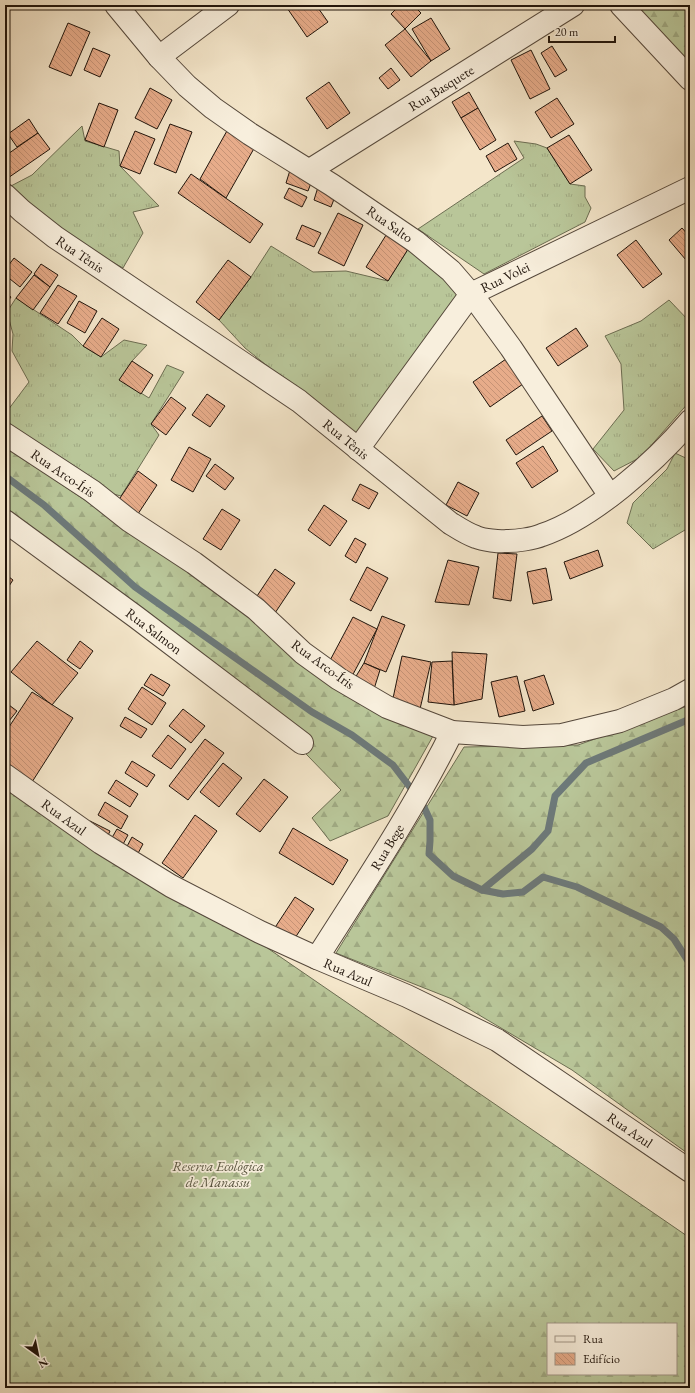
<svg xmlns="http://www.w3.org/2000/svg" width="695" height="1393" viewBox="0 0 695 1393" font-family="'EB Garamond',serif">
  <defs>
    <pattern id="grass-tufts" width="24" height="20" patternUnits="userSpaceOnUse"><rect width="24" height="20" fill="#b9c699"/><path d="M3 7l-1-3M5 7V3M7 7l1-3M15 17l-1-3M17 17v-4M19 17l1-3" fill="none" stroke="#9fa982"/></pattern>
    <pattern id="forest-firs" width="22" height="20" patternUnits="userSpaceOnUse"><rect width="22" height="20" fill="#b9c699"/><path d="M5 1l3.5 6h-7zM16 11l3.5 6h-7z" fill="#9fa982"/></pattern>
    <pattern id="building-back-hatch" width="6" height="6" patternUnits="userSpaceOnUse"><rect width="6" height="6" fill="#e7ac8a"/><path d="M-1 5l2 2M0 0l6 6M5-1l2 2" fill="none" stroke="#c69376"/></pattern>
  </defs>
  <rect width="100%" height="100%" fill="#f4e6ca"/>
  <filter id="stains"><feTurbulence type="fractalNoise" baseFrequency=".005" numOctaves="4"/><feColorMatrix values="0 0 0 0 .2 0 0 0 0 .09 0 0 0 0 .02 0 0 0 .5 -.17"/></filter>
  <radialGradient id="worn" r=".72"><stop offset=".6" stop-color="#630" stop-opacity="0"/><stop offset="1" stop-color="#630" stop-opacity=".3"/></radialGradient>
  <g fill="url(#grass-tufts)" stroke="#6c6d52">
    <path d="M82,126L85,141L119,151L120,166L159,206L133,212L143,233L123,268L75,241L9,187L32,175Z"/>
    <path d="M514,141L536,144L547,148L570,184L585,186V197L591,208L585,222L484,274L418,229L524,158Z"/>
    <path d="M271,246L313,272L346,271L388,281L410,246L463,293L358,439L245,348L219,320L251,277Z"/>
    <path d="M16,298L72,335L83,346L101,357L124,340L147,345L132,361L120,380L149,398L167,365L184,372L151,424L159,435L121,496L102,491L24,441L5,420V414L29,382L12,351L13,334L7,312Z"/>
    <path d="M669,300L690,322V401L641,457L614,471L593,449L624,410L621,364L605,336L641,321Z"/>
    <path d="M675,453L690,460V527L653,549L627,523L633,503L667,469Z"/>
  </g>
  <g fill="url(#forest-firs)" stroke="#6c6d52" fill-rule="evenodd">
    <path d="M621,5H690V79Z"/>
    <path d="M5,446L433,736L388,816L330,841L312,818L341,790L242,688L92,571L5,510Z"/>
    <path d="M690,705V1155L572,1070L452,999L336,953L464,747L578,745Z"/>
    <path d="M5,768L690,1238V1388H5ZM548,1324H676V1374H548Z"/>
  </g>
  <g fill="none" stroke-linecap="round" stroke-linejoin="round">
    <g stroke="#6d7979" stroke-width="7">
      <path d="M5,476L44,505L135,587L312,712L352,735L393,765L422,803L430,820V841L429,854L453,876L482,890L503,894L523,892L543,877L577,887L661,927L674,939L690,964"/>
      <path d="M482,890L532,849L548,831L555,796L586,763L690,719"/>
    </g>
  </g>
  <g fill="url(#building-back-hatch)" stroke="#20140b">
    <path d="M285,5H316L328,22L307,37Z"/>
    <path d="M400,5H413L421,13L405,29L391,14Z"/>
    <path d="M431,18L450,49L431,61L412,29Z"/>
    <path d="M68,23L90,32L71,76L49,67Z"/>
    <path d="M405,29L431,61L411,77L385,45Z"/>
    <path d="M552,46L567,70L555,77L541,53Z"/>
    <path d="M93,48L110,55L100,77L84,70Z"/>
    <path d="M531,50L550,89L530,99L511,60Z"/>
    <path d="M391,68L400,80L388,89L379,78Z"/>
    <path d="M329,82L350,113L327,129L306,98Z"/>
    <path d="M150,88L172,100L157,129L135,118Z"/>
    <path d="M469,92L478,108L461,118L452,102Z"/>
    <path d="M557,98L574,124L551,138L535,112Z"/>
    <path d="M99,103L118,110L104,147L85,140Z"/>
    <path d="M478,108L496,140L480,150L461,118Z"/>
    <path d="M29,119L38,133L17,147L8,134Z"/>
    <path d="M170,124L192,132L176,173L154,164Z"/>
    <path d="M228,129L256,145L226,198L200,179Z"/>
    <path d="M135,131L155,139L140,174L120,166Z"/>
    <path d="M38,133L50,149L5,180V156Z"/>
    <path d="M569,135L592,170L570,184L547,148Z"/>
    <path d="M508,143L517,159L495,172L486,156Z"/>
    <path d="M291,167L314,175L308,191L286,183Z"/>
    <path d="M191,174L263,224L250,243L178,193Z"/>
    <path d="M318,187L336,194L331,207L314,200Z"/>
    <path d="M289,188L307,197L302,207L284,198Z"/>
    <path d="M338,213L363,225L344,266L318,253Z"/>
    <path d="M302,225L321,233L314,247L296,239Z"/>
    <path d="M682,228L690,237V256L686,260L669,240Z"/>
    <path d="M388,232L410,246L388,281L366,267Z"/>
    <path d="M636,240L662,274L643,288L617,255Z"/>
    <path d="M5,252L10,256L5,262Z"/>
    <path d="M14,258L32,272L20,287L5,275V270Z"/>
    <path d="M228,260L251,277L219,320L196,302Z"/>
    <path d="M41,264L58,275L50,287L34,274Z"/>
    <path d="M34,275L50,287L33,310L16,298Z"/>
    <path d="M58,285L77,296L58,324L40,313Z"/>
    <path d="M5,293L11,297L5,305Z"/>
    <path d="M79,301L97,311L85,333L67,323Z"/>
    <path d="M102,318L119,329L101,357L83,346Z"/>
    <path d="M576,328L588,346L558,366L546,348Z"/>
    <path d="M506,359L523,384L490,407L473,382Z"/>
    <path d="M132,361L153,375L141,394L119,380Z"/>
    <path d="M207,394L225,406L210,427L192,415Z"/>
    <path d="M171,397L186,408L166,435L151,424Z"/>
    <path d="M542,416L552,431L516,455L506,440Z"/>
    <path d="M543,446L558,471L532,488L516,463Z"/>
    <path d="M189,447L211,459L193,492L171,480Z"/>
    <path d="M690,449V459L686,457Z"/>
    <path d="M215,464L234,478L225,490L206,476Z"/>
    <path d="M138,471L157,485L134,520L114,507Z"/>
    <path d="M458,482L479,493L467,516L446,505Z"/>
    <path d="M360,484L378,493L369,509L352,500Z"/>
    <path d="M324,505L347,521L330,546L308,530Z"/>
    <path d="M222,509L240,520L221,550L203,539Z"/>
    <path d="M355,538L366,544L356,563L345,556Z"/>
    <path d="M598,550L603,566L570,579L564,562Z"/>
    <path d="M498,553L517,554L511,601L493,598Z"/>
    <path d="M448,560L479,567L469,605L435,602Z"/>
    <path d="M367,567L388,578L371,611L350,600Z"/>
    <path d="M546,568L552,600L533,604L527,572Z"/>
    <path d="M275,569L295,583L275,613L255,599Z"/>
    <path d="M5,574L13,580L5,592Z"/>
    <path d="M382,616L405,625L386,672L364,663Z"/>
    <path d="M353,617L377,629L350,680L326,668Z"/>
    <path d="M37,641L78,673L52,705L11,672Z"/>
    <path d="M80,641L93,651L80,669L67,660Z"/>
    <path d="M452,652L487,654L482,699L454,705Z"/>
    <path d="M402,656L431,662L420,709L392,703Z"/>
    <path d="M452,661L454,705L428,702L432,662Z"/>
    <path d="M364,663L380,670L374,689L355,678Z"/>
    <path d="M151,674L170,685L163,696L144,685Z"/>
    <path d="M544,675L554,704L533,711L524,681Z"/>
    <path d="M517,676L525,711L499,717L491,682Z"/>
    <path d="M142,687L166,703L152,725L128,709Z"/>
    <path d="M32,692L73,718L32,782L5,765V733Z"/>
    <path d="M5,702L17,711L5,726Z"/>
    <path d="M183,709L205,726L191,743L169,726Z"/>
    <path d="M125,717L147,729L141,738L120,726Z"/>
    <path d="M168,735L186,749L171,769L152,756Z"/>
    <path d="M205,739L224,753L188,800L169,786Z"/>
    <path d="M132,761L155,775L147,787L125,773Z"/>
    <path d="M223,763L242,778L219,807L200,792Z"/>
    <path d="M264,779L288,797L260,832L236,814Z"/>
    <path d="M116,780L138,794L130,807L108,793Z"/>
    <path d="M105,802L128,816L121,829L98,815Z"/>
    <path d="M195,815L217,831L183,878L162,863Z"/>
    <path d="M90,821L110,831L106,840L86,830Z"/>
    <path d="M293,828L348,860L333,885L279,853Z"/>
    <path d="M117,829L128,835L121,848L110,841Z"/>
    <path d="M132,837L143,844L135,859L124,852Z"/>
    <path d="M295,897L314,909L293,941L274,929Z"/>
  </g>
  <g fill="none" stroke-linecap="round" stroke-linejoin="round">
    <defs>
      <g id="minor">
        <path d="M116,5L159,57L187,86L213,108L250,134L332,185L416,242L451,271L476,300L511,348L610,496"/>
        <path d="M621,5L690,79"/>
        <path d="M159,57L228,5"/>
        <path d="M310,170L573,5"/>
        <path d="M5,195L22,211L55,237L299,401L450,523C458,528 467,534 476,537C483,540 500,542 506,541C516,541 533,539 542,535C593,518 656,461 690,421"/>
        <path d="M5,434L92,491L130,521L194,563L256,609L303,653L339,679L387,707L452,732L523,737L562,735L620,721L674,699L690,690"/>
        <path d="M358,449L471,294L690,188"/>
        <path d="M5,521L136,617L302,743"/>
        <path d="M5,775L101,843L171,886L260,932L317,958L407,996L497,1040L690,1171"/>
        <path d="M317,958C364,884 413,811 452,732"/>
      </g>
    </defs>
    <use href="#minor" stroke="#55483b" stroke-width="24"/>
    <use href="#minor" stroke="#f8efdd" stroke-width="22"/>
  </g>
  <g text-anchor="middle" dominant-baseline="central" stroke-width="3.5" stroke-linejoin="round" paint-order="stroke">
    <g font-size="14" fill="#20140b" stroke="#f8efdd">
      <text transform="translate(441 88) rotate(-32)">Rua Basquete</text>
      <text transform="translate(390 224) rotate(35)">Rua Salto</text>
      <text transform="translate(80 254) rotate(34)">Rua Tênis</text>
      <text transform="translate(505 277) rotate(-26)">Rua Volei</text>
      <text transform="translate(346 439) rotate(39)">Rua Tênis</text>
      <text transform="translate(63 473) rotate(34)">Rua Arco-Íris</text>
      <text transform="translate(154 631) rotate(37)">Rua Salmon</text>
      <text transform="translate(323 664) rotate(36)">Rua Arco-Íris</text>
      <text transform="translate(64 817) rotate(36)">Rua Azul</text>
      <text transform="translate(387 847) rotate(-59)">Rua Bege</text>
      <text transform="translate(348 972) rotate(23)">Rua Azul</text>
      <text transform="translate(630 1130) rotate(34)">Rua Azul</text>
    </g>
    <g font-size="14" font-style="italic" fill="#56523d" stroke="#f8efdd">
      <text x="218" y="1166">Reserva Ecológica<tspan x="218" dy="16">de Manassu</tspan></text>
    </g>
  </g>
  <rect width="695" height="1393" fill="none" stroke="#f4e6ca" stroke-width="20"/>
  <rect x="6" y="6" width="683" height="1381" fill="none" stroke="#20140b" stroke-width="2"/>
  <rect x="10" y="10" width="675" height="1373" fill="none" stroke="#20140b"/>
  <rect x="547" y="1323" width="130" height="52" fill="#f8efdd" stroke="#a29789"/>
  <rect x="555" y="1336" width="20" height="6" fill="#f8efdd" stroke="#a29789"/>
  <text x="583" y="1343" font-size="12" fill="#20140b">Rua</text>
  <rect x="555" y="1353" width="20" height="12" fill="url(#building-back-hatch)" stroke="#a29789"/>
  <text x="583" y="1363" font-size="12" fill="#20140b">Edifício</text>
  <g transform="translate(38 1355) rotate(147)" stroke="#f8efdd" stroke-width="3" paint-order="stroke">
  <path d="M0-3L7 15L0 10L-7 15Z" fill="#20140b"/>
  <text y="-6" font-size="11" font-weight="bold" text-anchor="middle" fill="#20140b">N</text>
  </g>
  <path d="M549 36v6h66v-6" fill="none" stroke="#20140b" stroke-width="2"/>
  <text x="555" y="36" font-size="12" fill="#20140b" stroke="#f8efdd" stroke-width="3" paint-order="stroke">20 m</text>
  <rect width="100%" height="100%" filter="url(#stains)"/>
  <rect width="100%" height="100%" fill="url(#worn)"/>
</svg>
